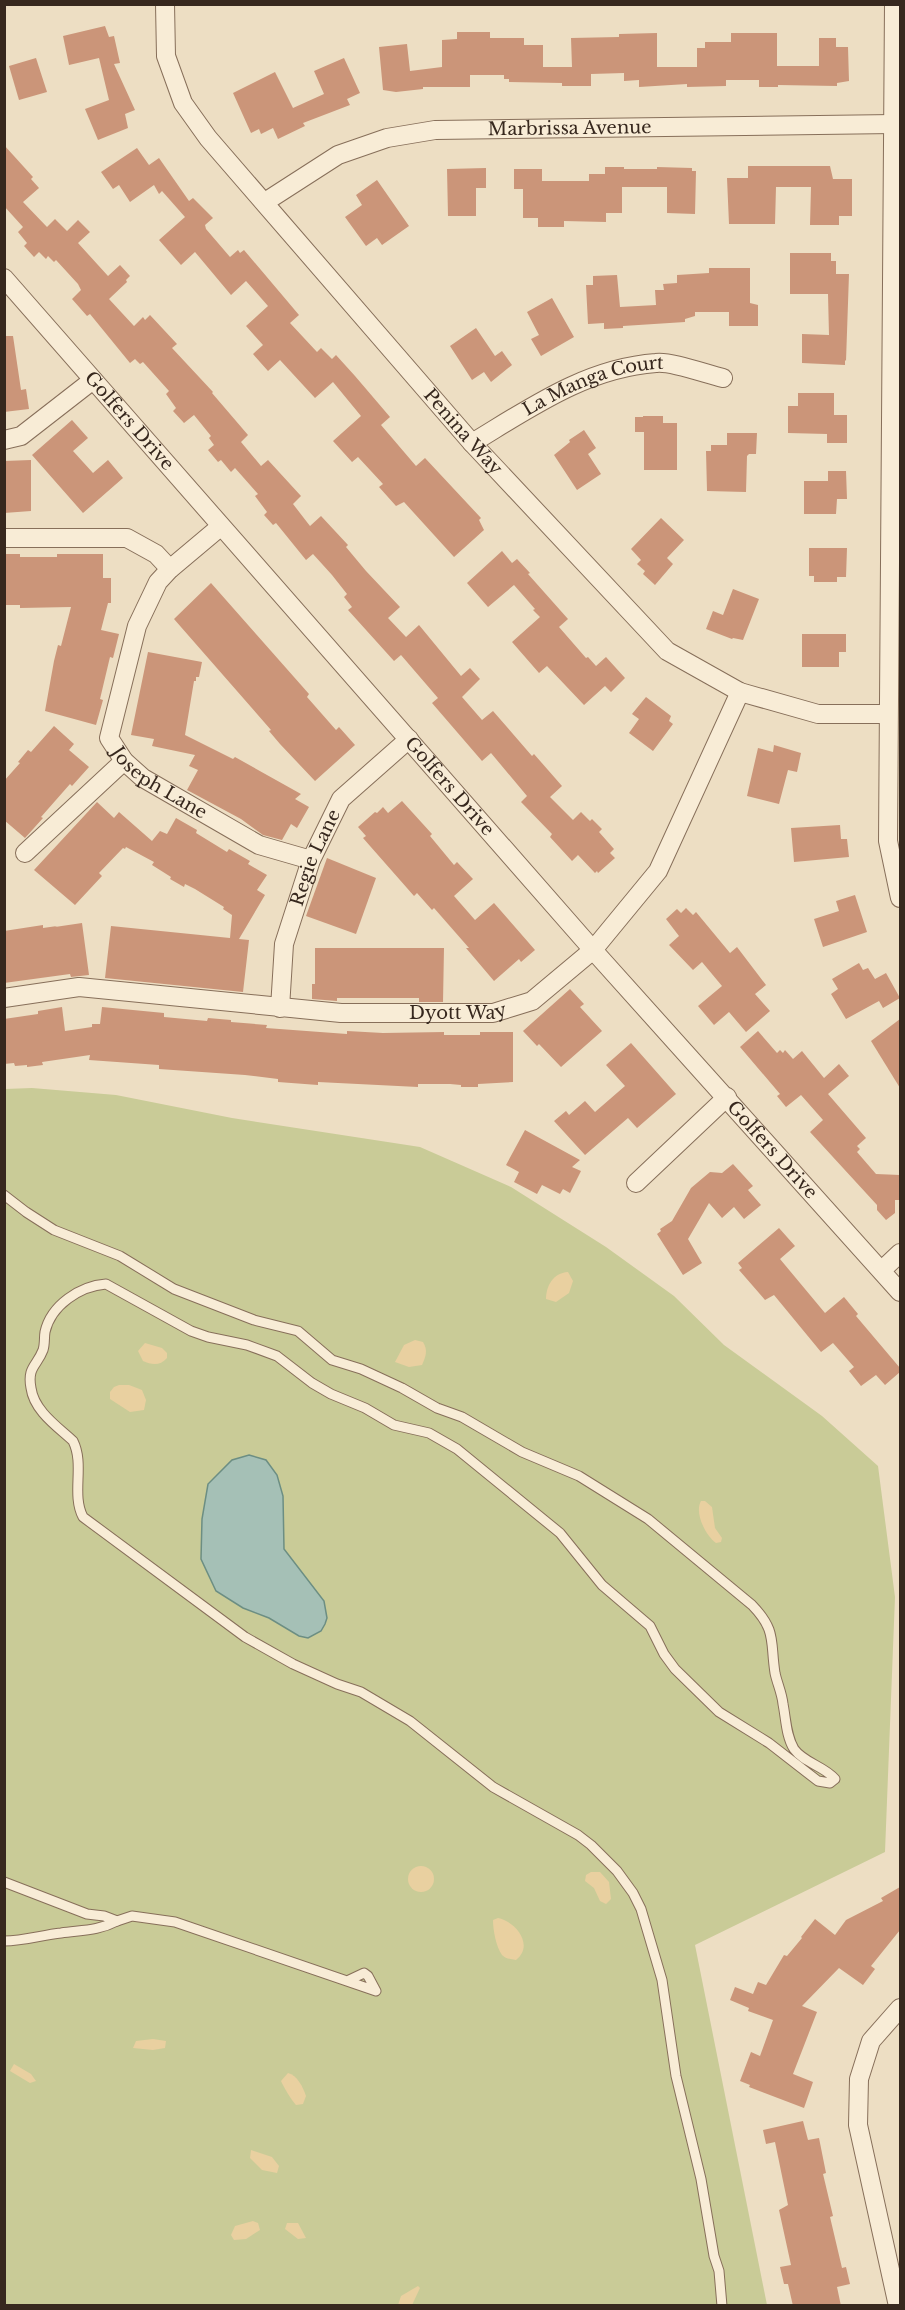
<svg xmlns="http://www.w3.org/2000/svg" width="905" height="2310" viewBox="0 0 905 2310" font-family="'Libre Baskerville',serif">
  <rect width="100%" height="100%" fill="#eddec3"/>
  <path fill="#c9cb97" d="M32,1088L116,1095L232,1118L420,1147L511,1187L606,1247L674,1296L724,1345L822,1416L878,1466L895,1597L885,1852L695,1945L767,2305H5V1089Z"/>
  <g fill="#e9d0a0">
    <path d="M568,1272L573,1281L569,1293L556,1302L546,1299C546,1286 553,1273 568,1272Z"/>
    <path d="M415,1340L423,1342C428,1350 426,1356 422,1365L409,1367L395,1362L404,1345Z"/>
    <path d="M145,1343L162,1348L167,1353V1358C160,1366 152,1365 143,1361L138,1351Z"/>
    <path d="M119,1385H129L142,1390L146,1400L144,1410L130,1412L110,1399V1392L114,1387Z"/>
    <path d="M701,1501H705L712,1507L715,1528L722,1538L721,1542L716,1543C706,1536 694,1513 701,1501Z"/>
    <circle cx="421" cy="1879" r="13"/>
    <path d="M591,1872H600L609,1882L611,1899L606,1904L600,1901L594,1888L585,1881L586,1875Z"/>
    <path d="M498,1918C515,1921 535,1945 516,1960C511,1959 506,1959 502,1955C496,1947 493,1930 493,1920Z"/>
    <path d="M153,2039L166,2041L165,2048L153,2050L133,2048L136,2041Z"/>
    <path d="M14,2064L31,2074L36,2081L30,2083L10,2071Z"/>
    <path d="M288,2073C297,2075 303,2087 306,2096L303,2104L296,2105C292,2101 283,2086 281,2081Z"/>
    <path d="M251,2150L272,2157L279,2166L277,2173L262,2170L250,2158Z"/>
    <path d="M253,2221L258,2223L260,2230L246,2239L234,2240L231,2235L235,2226Z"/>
    <path d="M287,2223H298L306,2238L298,2239L285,2229Z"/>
    <path d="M418,2286L420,2288L412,2305H398L401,2296Z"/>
  </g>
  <path fill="#a5c0b6" stroke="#6c8e83" stroke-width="1.5" d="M249,1455L266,1460L277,1475L283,1496L284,1549L324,1601L327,1618L325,1624L321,1631L308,1638L299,1636L269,1618L243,1608L216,1591L201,1559L202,1519L208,1484L232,1460Z"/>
  <g fill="#cb9579">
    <path d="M105,26L109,37L114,36L120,63L114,64L135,110L125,114L128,128L98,140L85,109L109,100L99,58L69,65L63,36Z"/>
    <path d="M457,32H490V38H524V45H543V67H572L571,38L619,37V34L657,33V67H697V48H705V42H731V33H777V66H819V38H836V47H848L849,81L837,83V86L778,85V87H759V80H726V86L687,87V84L639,87V80L624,81V73L591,74V86H562V83L509,82V79H504V75H470V87H423V89L396,92L383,90L379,47L407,44L410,71L442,67V40L457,39Z"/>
    <path d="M36,58L47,92L19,100L9,66Z"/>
    <path d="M344,58L360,93L347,99L350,105L303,123L305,126L278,139L273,128L261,134L259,129L251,133L233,93L275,72L293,108L324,94L314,71Z"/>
    <path d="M4,145L33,177L31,179L39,188L23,202L47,227L55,219L67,231L78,220L90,232L78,243L108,276L120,265L130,276L126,280L127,282L109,299L134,326L143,317L145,320L150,315L177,344L172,348L213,392L212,393L248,435L241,442L261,466L268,460L301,496L293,504L310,526L321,516L348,545L346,547L366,571L400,607L388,618L406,637L419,625L461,676L470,668L480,679L462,697L482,720L493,711L532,756L534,754L562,786L550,797L573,820L581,812L590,821L592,819L602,829L599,832L614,849L610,853L615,858L598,873L597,871L595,873L578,855L572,861L550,837L552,834L521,802L527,796L491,753L482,761L432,703L438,698L401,655L394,661L348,610L352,607L344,597L347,594L332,575L313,554L306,560L276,523L273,525L264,515L267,512L255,496L258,494L235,468L231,472L221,460L218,462L208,450L214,445L209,438L211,436L194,415L184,423L173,411L176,408L166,394L169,391L143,362L140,364L135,359L130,363L90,314L87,316L72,299L81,290L78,284L56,260L54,262L48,256L46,259L39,252L34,257L24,246L27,243L18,232L23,227L4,206Z"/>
    <path d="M137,148L149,165L159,158L189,201L193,198L213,218L205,225L206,229L230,257L238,250L240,253L244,250L299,315L290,323L317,352L321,348L332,359L336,355L355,376L390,417L381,425L416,466L425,458L481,518L479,520L484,530L454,557L404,502L396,506L379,487L383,484L358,457L352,462L333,441L361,416L333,382L315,398L280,360L268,371L253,354L263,345L246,326L268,306L246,281L231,295L195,252L181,265L159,240L185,217L162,191L159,194L154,185L130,202L119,185L113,189L101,172Z"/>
    <path d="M748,166H830L833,179H852V216H839V225H810L811,187H776L775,224H729L727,178H748Z"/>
    <path d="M605,167H624V169H657V167L692,168V171H696L695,214L667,213V187H622V213H606V222L564,221V227H538V218H523V189H514V169H542V181H589V174H605Z"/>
    <path d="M486,168V188H476V216H448L447,169Z"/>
    <path d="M377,180L409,226L382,245L377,238L366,246L345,217L362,205L356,195Z"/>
    <path d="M790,253H831V261H836V274H849L846,361L845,360V365L802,363V334L829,335L828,294H790Z"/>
    <path d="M709,268H750V303L758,305V326H729V312H695V316L685,319V322L623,326V328L604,329V323L588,324L586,285H593V276L617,275L620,307L656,305L655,290H664L663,284L677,283V275L709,273Z"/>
    <path d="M552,298L574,337L541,356L531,339L539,335L527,312Z"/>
    <path d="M476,328L495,356L502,351L512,365L491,382L484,372L472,380L450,346Z"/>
    <path d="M4,336H13L21,390L26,389L29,409L4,412Z"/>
    <path d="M798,393H834V415H847V443H827V434L788,433V406H798Z"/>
    <path d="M643,416H663V423H677V470H644V432H635V417H643Z"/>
    <path d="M72,420L88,438L73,451L93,473L108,460L123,478L83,513L32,455Z"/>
    <path d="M584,430L596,448L588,454L601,474L577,490L554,455L570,442L569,440Z"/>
    <path d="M727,433H757L756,454H749L747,456L746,492L707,491L706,451H711V445H727Z"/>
    <path d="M31,460V511L4,513V461Z"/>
    <path d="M828,471H846L847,499H837L836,514H804V481H828Z"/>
    <path d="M661,518L684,540L667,558L673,564L655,585L643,574L645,571L637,564L641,560L631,549Z"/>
    <path d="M809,548H847L846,577H837V582H814V576H809Z"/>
    <path d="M502,551L512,563L517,559L530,573L528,574L568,619L559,627L586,658L588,657L596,666L606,657L625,678L611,692L605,686L584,705L547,666L539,673L512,642L540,617L533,610L535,609L514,585L488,607L467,583Z"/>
    <path d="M4,554H20V557H57V554H103V578H111V603H108L101,630L119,634L113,658L110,657L100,699L103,700L96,725L45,711L54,661L58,645L61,646L71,607L20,608V605H4Z"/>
    <path d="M211,583L309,694L307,697L336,730L339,727L355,745L315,781L280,744L269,731L271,730L174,619Z"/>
    <path d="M733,589L759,599L743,640L733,638L732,639L706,629L713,611L723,615Z"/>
    <path d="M802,634H846V652H839V667H802Z"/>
    <path d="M148,652L202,662L199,677H196V681H194L185,735L233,759L235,757L301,794L295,799L309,807L297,828L291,824L282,840L263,835L241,819L187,790L198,770L189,766L195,755L152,746L154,739L131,735Z"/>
    <path d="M646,697L671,716L669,721L673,724L653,751L629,733L639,719L632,714Z"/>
    <path d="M54,726L74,744L69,750L89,767L72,786L70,784L41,817L43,818L25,838L4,820V781L20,763L18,762L28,750L31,752Z"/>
    <path d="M774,745L801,753L797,772L788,770L779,804L747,796L758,748L773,752Z"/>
    <path d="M402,801L432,834L430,836L454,865L457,862L473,879L454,896L475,920L494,903L535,950L521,962L519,959L494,981L466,948H469L434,908L432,910L417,893L414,896L363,838L366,836L358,827L375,812L377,813L383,807L388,813Z"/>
    <path d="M97,802L114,818L119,812L152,841L160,831L167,834L176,818L197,830L196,833L227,852L229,849L250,861L248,864L267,875L257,890L265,895L239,939L249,940L243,992L105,978L111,926L230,938L232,915L223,909L224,907L195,889L185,884L184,887L170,879L171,877L152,865L154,862L126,847L125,849L123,848L99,873L102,876L75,905L34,870Z"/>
    <path d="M840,825L841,839H847L849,857L794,862L791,828Z"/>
    <path d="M327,858L376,878L356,934L306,916Z"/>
    <path d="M855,895L867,932L823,947L814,919L839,911L836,901Z"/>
    <path d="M686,908L693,915L696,912L730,953L737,947L766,985L755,994L770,1011L746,1032L729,1012L714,1025L698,1006L722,986L702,962L693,970L669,945L679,936L666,919L677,909L681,913Z"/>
    <path d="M82,923L89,975L71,977L70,974L4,983V931L43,925V928L57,926L55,927Z"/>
    <path d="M315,948H444L443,1002H419V998H337V1001L312,999V984H315Z"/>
    <path d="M859,963L863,970L868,968L875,979L886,973L900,998L883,1008L879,1001L846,1019L831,994L838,989L832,979Z"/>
    <path d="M570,989L584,1004L580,1007L602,1031L561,1067L539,1044L537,1046L523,1031Z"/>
    <path d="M62,1007L65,1031L92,1027V1024H100L102,1007L164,1013V1017L207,1021L208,1018L231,1020V1022L267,1025L266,1028L347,1034V1031L383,1033L444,1032V1035H480V1032H513V1082L478,1084V1087H461V1085L450,1084H418V1087L318,1082V1085L278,1082V1079L245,1075L159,1069V1065L89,1060L90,1055L42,1062L43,1065L27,1067V1065L15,1066L14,1063L4,1064V1019L38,1014V1011Z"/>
    <path d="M900,1019V1088L871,1041Z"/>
    <path d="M758,1031L777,1053L780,1050L783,1053L785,1050L793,1059L802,1051L824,1078L839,1064L849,1076L828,1094L866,1138L857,1146L860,1149L857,1152L876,1174L900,1175V1200H895V1213L886,1220L877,1210V1205L810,1132L823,1120L801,1095L786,1107L777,1096L780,1094L740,1047Z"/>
    <path d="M631,1043L676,1094L637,1128L628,1118L585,1155L554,1121L566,1111L569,1115L585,1101L595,1112L625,1086L606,1065Z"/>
    <path d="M525,1130L580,1160L572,1167L581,1171L570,1193L563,1189L560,1194L542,1185L537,1194L514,1182L519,1172L506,1165Z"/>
    <path d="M733,1164L753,1186L748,1190L761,1205L744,1219L734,1207L722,1218L709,1203L688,1239L702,1263L683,1275L657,1234L661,1231L660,1229L672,1221L691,1188L710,1172L722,1173Z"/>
    <path d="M779,1228L795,1246L780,1259L825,1313L844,1297L858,1314L856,1316L900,1368V1372L885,1385L876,1375L861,1386L849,1371L854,1367L833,1343L821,1352L774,1295L765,1300L739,1270L742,1268L738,1263Z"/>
    <path d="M900,1887V1930L871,1966L875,1969L863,1985L839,1968L802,2006L817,2012L793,2074L813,2082L804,2108L749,2087L750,2085L740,2081L751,2052L760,2056L773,2020L748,2011L749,2008L730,2000L735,1987L753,1994L758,1982L766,1985L784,1955L787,1956L802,1938L801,1937L815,1919L835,1935L846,1920L883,1901L881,1898Z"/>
    <path d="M803,2121L808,2140L819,2138L826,2173L823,2174L833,2216L830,2217L842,2268L846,2267L850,2284L837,2287L841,2306H793L788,2284H784L780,2267L791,2265L779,2210L788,2205L775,2142L766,2144L763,2130Z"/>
  </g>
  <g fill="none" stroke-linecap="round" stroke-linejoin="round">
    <defs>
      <g id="lane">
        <path d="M4,1195L26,1212L54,1230L120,1256L174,1289L254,1320L298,1331L332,1360L361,1369L402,1388L437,1408L462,1417L522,1452L579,1476L648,1519L752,1605C777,1631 770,1641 775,1673C777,1683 782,1693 783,1704C786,1719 786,1736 794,1749C804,1763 824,1766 835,1779L830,1783L818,1781L769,1743L719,1712L675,1669L664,1654L650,1626L602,1585L560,1533L457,1449L429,1433L394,1425L365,1408L331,1394L312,1383L277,1356L247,1345L208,1337L191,1331L106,1284C80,1286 51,1305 45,1332C44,1338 45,1344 43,1350C37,1366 27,1367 31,1388C34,1411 58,1427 73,1441C85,1465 71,1494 83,1517L245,1637L293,1664L337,1684L361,1692L410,1721L493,1787L578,1835L591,1845L617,1871L633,1893L641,1909L662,1980L676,2076L701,2179L714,2256L719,2271L722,2306"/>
        <path d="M4,1882L87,1914L104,1916L117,1921C98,1931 82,1930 61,1933C42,1935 24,1941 4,1941"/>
        <path d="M117,1921L132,1916L175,1922L376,1991L368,1976L364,1973L347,1981"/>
      </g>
      <g id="street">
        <path id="s1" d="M165,4L166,56L183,103L208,138L472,443L667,651L740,692L818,714H888"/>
        <path d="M894,4L888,841L900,898"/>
        <path id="s2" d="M265,202L338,155L387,138L435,130L894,124"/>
        <path id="s3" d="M4,278L593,950L900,1292"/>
        <path d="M4,440L21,436L93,380"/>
        <path id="s4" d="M472,443C530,408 586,368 656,363C671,361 706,374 723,378"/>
        <path id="s5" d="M220,527L170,569L158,582L137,626L109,738L124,761L143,778L259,845L311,860"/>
        <path d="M4,538H127L156,554L170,569"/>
        <path d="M25,853L124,761"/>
        <path id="s6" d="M4,998L79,987L341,1013H493L532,1001L593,950L658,871L740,692"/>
        <path id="s7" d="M280,1008L284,944L311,860L341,799L409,739"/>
        <path d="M636,1183L727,1097"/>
        <path d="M882,1270L900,1253"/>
        <path d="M898,2306L858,2125L859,2079L871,2041L900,2008"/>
      </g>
    </defs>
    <use href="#lane" stroke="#876f5a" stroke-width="11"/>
    <use href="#street" stroke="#876f5a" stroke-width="20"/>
    <use href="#lane" stroke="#f8ecd6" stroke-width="9"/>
    <use href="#street" stroke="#f8ecd6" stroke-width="18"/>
  </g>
  <g text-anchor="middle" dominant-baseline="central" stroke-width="4.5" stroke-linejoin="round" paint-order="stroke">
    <g font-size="18" fill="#37281e" stroke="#f5e8d2">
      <text stroke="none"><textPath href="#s2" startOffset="322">Marbrissa Avenue</textPath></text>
      <text stroke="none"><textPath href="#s4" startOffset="136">La Manga Court</textPath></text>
      <text stroke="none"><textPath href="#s3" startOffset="190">Golfers Drive</textPath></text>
      <text stroke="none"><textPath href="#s1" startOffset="534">Penina Way</textPath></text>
      <text stroke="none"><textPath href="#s5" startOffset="316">Joseph Lane</textPath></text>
      <text stroke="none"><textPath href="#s3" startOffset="676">Golfers Drive</textPath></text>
      <text stroke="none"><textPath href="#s7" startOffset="156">Regie Lane</textPath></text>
      <text stroke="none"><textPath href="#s6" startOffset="456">Dyott Way</textPath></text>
      <text stroke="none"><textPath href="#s3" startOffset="1162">Golfers Drive</textPath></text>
    </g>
  </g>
  <rect width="905" height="2310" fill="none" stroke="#37281e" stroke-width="12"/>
</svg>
